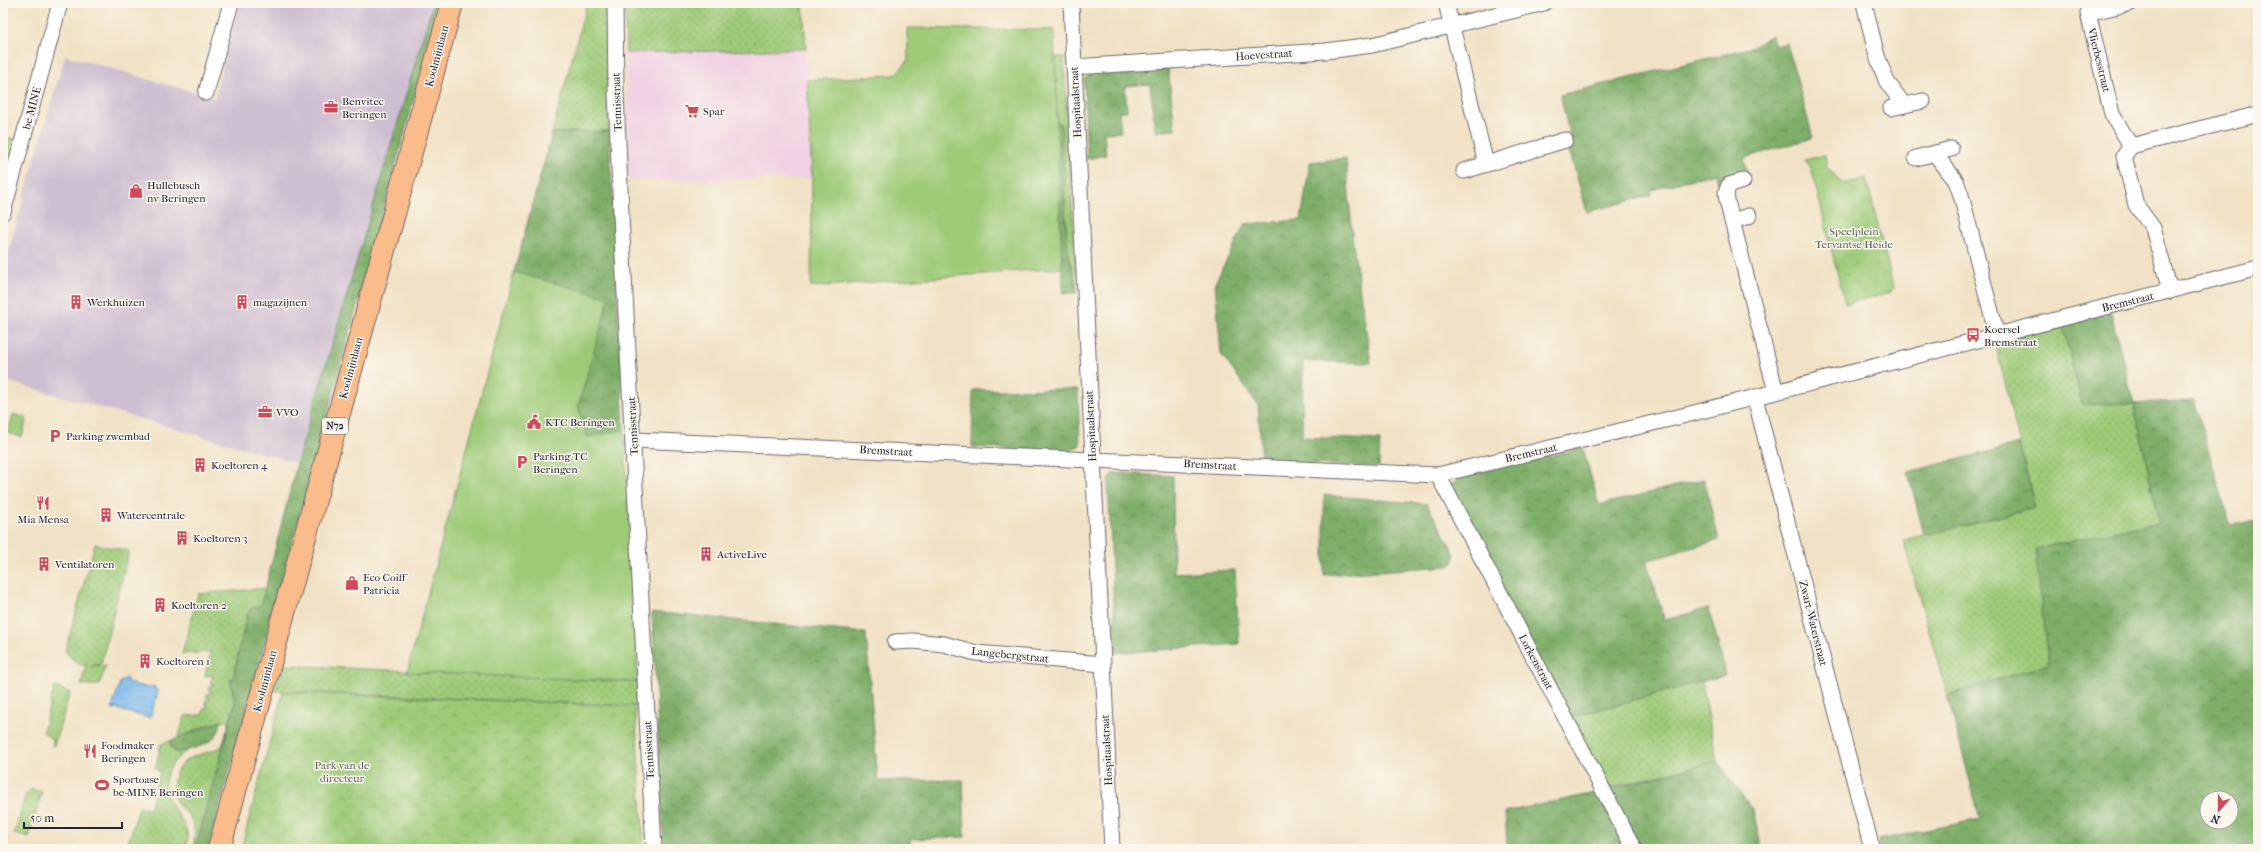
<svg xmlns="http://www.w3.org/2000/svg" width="2261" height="852" viewBox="0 0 2261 852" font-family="'IM FELL French Canon',serif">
  <defs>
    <pattern id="grass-dots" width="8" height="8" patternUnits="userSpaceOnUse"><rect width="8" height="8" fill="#9dca77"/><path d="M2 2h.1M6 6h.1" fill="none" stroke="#87ad68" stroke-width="1.8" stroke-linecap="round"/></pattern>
    <pattern id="forest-crowns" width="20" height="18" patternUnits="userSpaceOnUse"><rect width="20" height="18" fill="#7eae68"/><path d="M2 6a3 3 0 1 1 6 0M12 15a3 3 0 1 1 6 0" fill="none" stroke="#678d57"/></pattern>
    <pattern id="park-crowns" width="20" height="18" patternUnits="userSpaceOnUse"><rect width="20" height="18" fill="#9dca77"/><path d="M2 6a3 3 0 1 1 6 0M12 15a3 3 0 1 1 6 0" fill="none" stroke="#87ad68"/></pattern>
    <pattern id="water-rules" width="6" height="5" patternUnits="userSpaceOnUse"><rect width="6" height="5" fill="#7dbbf0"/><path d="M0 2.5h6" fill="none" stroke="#6ca0cf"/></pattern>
  </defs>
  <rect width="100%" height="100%" fill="#fbf7ec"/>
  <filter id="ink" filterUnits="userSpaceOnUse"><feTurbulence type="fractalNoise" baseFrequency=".025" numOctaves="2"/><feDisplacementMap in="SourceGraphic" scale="8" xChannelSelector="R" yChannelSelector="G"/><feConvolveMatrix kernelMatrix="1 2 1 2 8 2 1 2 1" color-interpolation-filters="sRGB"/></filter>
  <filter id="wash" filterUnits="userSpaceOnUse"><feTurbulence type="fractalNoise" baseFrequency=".012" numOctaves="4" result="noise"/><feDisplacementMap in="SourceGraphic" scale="16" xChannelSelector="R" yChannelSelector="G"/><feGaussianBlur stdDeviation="0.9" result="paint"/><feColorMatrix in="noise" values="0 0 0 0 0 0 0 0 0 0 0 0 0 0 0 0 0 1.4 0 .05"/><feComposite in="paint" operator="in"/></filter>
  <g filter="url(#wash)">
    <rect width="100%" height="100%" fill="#f1e2c5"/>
    <path fill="#f1d0e3" d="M806,49L812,179L628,180L626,53Z"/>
    <path fill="#cebed1" d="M239,3H433L297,463L3,380V270L65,55L214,98Z"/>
    <g fill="url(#grass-dots)" stroke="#607659">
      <path d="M587,3H607L609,131L552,133Z"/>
      <path d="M625,3H803L806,49L626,53Z"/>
      <path d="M1055,57H1064L1077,293L1067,245L1061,123L1057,122Z"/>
      <path d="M3,136L17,140L12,159L3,157Z"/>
      <path d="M2062,324L2122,405L2134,404L2159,522L2036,549L2049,665L1947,695L1903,540L2035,508L1995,342Z"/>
      <path d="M13,414L27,418L22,437L8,433Z"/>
      <path d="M95,544L129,551L101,664L92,666L106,665L99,685H81L86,666L76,663L65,651Z"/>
      <path d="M267,588L261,605L239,650L233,679H230L235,703L195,849H192C195,840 196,827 191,819C188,813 181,809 177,803C170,791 173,772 183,763C194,753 210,754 222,746L230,720L208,725L178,738L185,716L202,715L204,708L208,707L207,704H205L206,700H209V697H206L208,693H211V690H209L210,687L213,686V683H210L213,675L205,676L211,652L182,654L198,594Z"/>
      <path d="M283,665L638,682L635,706L275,691Z"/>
      <path d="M1702,681L1717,761L1609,788L1568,718Z"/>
      <path d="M57,687L70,693L54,746H52L53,740L43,732L54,688Z"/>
      <path d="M170,741L171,747L176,753L192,748C181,754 173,760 168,772C153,807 197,816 186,849H126L139,807L150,809L160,771L155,769L161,744Z"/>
      <path d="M31,789L42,792L29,837L14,834L26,794Z"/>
    </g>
    <g fill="url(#forest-crowns)" stroke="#506852" fill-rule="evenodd">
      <path d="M433,3H440L208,849H195L235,703L230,679H233L246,618L250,609L261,605L297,463Z"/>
      <path d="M1772,35L1775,46L1787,43L1813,138L1744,158L1748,176L1744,178L1718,184L1716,173L1651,190L1652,195L1587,212L1569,150L1573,149L1560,95L1753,47Z"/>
      <path d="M1168,67L1175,130L1155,132L1150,84L1125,86L1127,111H1119L1121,132L1104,133L1106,155L1087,159L1084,79L1093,73Z"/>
      <path d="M1057,122L1061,123L1067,245L1077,293H1063Z"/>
      <path d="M609,131L624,430L587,437L578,406L608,298L514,272L552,133Z"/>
      <path d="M1346,158L1353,244L1371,363L1303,361L1302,437L1380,440L1379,467L1262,462L1258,405L1221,354L1215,283L1245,224L1301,220L1310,162Z"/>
      <path d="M2111,313L2134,404L2194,400L2230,525L2258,521V849H1881L1878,840L1980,819L1947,695L2048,664L2035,549L2159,522L2134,404H2082L2062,324ZM2207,798H2231V822H2207Z"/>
      <path d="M1078,389L1080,445L1070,452L972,447L973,390Z"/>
      <path d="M2019,444L2035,508L1924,535L1908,472Z"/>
      <path d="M1583,448L1599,505L1704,479L1719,540L1646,561L1665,620L1709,608L1726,675L1568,718L1449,485L1461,477Z"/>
      <path d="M1113,473L1173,476L1174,573L1235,570L1239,644L1116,653L1108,482Z"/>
      <path d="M1324,495L1427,504L1455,554L1453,563L1448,566L1324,575Z"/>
      <path d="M652,612L866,633L878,781L963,780L965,837L910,839L911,849H664Z"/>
      <path d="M221,721C219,746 195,747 176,753L171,747L170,741Z"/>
      <path d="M1717,761L1753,810L1762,849H1507L1505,812L1595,793Z"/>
    </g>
    <g fill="url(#park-crowns)" stroke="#607659">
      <path d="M1825,155L1827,167L1843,184L1866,178L1894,289L1888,293L1845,304L1811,168L1805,160Z"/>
      <path d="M283,692L635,706L644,849H241Z"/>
    </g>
    <g fill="#9dca77" stroke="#607659">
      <path d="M907,28L1054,30L1062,268L811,287L812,179L807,80L896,75L908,60Z"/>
      <path d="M514,272L609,298L578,406L587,437L624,430L638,682L407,672Z"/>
    </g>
    <path fill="url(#water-rules)" stroke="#506e96" d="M126,678L129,683L149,688L154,686L158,692L150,718L112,708L120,682Z"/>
  </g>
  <g filter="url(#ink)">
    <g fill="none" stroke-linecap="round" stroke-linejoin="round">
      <defs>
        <g id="minor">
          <path d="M615,3L616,93L622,237L654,849"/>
          <path d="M1071,3L1112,849"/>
          <path d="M1446,3L1486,164"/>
          <path d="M1864,3L1877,56L1887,82L1904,105"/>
          <path d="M2131,3L2088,13L2112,114L2131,146L2124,156L2136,205L2153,228L2170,291"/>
          <path d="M1074,67L1326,51L1372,45L1544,3"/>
          <path d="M206,93L231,3"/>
          <path d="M1891,108L1923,101"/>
          <path d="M2131,146L2251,116"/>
          <path d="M1935,154L1956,181L1961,195L1997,335"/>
          <path d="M1916,158L1951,149"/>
          <path d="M1464,171L1565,140"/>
          <path d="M1743,181L1729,185L1726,193L1727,201L1776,392"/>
          <path d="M3,212L60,3"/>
          <path d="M1732,221L1749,216"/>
          <path d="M1755,398L1872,849"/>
          <path d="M634,440L1438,475L1686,415L2258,268"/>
          <path d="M1438,475L1634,849"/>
          <path d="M895,642L913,641L944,644L976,653L1102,664"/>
        </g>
        <path id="primary" d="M219,849L452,3"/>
      </defs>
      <use href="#minor" stroke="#6a656b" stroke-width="17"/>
      <use href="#primary" stroke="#6a656b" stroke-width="24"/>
      <use href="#minor" stroke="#fff" stroke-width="15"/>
      <use href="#primary" stroke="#f9bc8a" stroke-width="22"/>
    </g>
  </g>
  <defs>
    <symbol id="office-bare" viewBox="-9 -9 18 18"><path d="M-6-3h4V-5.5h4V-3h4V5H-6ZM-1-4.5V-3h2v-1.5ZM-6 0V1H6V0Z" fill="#d1495b" stroke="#fbf7ec" stroke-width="2.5" paint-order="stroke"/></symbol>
    <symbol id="supermarket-bare" viewBox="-9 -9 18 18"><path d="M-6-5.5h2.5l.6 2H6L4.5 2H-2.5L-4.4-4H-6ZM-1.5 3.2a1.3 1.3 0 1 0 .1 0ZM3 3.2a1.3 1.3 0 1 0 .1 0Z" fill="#d1495b" stroke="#fbf7ec" stroke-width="2.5" paint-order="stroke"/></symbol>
    <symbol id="shop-bare" viewBox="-9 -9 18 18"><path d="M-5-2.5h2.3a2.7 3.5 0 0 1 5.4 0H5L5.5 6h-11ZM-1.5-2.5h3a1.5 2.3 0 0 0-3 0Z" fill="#d1495b" stroke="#fbf7ec" stroke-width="2.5" paint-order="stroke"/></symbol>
    <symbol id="building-bare" viewBox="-9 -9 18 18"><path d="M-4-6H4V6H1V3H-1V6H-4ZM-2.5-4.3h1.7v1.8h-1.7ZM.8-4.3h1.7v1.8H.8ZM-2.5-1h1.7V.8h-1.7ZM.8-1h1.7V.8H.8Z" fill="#d1495b" stroke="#fbf7ec" stroke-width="2.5" paint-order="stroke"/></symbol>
    <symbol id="bus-bare" viewBox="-9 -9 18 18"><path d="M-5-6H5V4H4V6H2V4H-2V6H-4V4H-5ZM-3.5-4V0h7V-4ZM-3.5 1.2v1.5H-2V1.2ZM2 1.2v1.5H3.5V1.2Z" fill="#d1495b" stroke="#fbf7ec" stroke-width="2.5" paint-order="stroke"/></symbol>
    <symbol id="civic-bare" viewBox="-9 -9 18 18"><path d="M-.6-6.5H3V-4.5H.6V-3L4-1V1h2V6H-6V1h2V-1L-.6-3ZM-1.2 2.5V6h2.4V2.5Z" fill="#d1495b" stroke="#fbf7ec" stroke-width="2.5" paint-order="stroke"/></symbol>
    <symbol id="parking-bare" viewBox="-9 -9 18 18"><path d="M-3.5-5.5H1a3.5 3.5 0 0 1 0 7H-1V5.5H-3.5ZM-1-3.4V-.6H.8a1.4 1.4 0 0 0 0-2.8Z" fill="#d1495b" stroke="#fbf7ec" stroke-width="2.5" paint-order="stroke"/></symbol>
    <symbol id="restaurant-bare" viewBox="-9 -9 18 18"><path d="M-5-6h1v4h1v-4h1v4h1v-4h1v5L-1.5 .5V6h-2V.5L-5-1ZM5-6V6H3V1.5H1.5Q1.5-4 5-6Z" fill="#d1495b" stroke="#fbf7ec" stroke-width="2.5" paint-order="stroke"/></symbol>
    <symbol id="stadium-bare" viewBox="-9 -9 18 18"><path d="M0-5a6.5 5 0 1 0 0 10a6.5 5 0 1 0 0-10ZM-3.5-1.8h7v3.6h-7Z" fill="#d1495b" stroke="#fbf7ec" stroke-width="2.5" paint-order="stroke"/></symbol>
  </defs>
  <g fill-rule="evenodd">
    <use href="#office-bare" x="321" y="97" width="20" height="20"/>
    <use href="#supermarket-bare" x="682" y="101" width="20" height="20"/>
    <use href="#shop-bare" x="126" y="181" width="20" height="20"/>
    <use href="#building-bare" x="66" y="292" width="20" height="20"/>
    <use href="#building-bare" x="232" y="292" width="20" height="20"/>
    <use href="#bus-bare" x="1963" y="325" width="20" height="20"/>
    <use href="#office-bare" x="255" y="402" width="20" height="20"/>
    <use href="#civic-bare" x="524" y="412" width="20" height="20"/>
    <use href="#parking-bare" x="45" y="426" width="20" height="20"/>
    <use href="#parking-bare" x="512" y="452" width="20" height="20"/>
    <use href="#building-bare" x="190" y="455" width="20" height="20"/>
    <use href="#restaurant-bare" x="33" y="493" width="20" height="20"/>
    <use href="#building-bare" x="96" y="505" width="20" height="20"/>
    <use href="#building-bare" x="172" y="528" width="20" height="20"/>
    <use href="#building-bare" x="696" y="544" width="20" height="20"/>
    <use href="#building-bare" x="34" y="554" width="20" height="20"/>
    <use href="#shop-bare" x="342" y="573" width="20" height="20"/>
    <use href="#building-bare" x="150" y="595" width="20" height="20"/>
    <use href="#building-bare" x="135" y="651" width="20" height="20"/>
    <use href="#restaurant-bare" x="80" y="741" width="20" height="20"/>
    <use href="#stadium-bare" x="92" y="775" width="20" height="20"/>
  </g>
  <g text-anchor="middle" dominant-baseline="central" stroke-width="3" stroke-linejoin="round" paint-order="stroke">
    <rect fill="#fbf7ec" stroke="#636270" stroke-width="1" x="322" y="418" width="26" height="16" rx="3"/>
    <g font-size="10" font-weight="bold" fill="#22223b">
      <text x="335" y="426">N72</text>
    </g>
    <g font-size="11" fill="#22223b" stroke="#fbf7ec">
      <text transform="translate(1264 55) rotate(-4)">Hoevestraat</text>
      <text transform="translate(437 56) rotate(-75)">Koolmijnlaan</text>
      <text transform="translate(2099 60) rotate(76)">Vlierbesstraat</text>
      <text transform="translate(617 102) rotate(-92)">Tennisstraat</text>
      <text transform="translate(1076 102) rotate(-93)">Hospitaalstraat</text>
      <text transform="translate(32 108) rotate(-75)">be-MINE</text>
      <text transform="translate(2128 302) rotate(-14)">Bremstraat</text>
      <text transform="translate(351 368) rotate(-75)">Koolmijnlaan</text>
      <text transform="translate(633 426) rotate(-93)">Tennisstraat</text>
      <text transform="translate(1091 426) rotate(-93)">Hospitaalstraat</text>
      <text transform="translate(886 451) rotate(3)">Bremstraat</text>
      <text transform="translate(1531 453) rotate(-13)">Bremstraat</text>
      <text transform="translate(1210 465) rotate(3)">Bremstraat</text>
      <text transform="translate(1813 623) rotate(76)">Zwart-Waterstraat</text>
      <text transform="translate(1010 655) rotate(6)">Langebergstraat</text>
      <text transform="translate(1536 662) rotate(62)">Lorkenstraat</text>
      <text transform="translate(265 681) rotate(-75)">Koolmijnlaan</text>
      <text transform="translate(649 750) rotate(-93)">Tennisstraat</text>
      <text transform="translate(1107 750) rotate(-93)">Hospitaalstraat</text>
    </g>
    <g font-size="11" fill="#22223b" stroke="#fbf7ec" text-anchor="start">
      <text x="342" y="101">Benvitec<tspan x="342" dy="13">Beringen</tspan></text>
      <text x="703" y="111">Spar</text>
      <text x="147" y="185">Hullebusch<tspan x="147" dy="13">nv Beringen</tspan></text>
      <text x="87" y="302">Werkhuizen</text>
      <text x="253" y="302">magazijnen</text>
      <text x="1984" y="329">Koersel<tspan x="1984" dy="13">Bremstraat</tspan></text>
      <text x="276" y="412">VVO</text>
      <text x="545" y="422">KTC Beringen</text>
      <text x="66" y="436">Parking zwembad</text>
      <text x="533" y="456">Parking TC<tspan x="533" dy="13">Beringen</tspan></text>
      <text x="211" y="465">Koeltoren 4</text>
      <text x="117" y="515">Watercentrale</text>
      <text x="43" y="519" text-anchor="middle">Mia Mensa</text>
      <text x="193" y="538">Koeltoren 3</text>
      <text x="717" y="554">ActiveLive</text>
      <text x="55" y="564">Ventilatoren</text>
      <text x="363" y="577">Eco Coiff<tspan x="363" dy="13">Patricia</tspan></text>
      <text x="171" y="605">Koeltoren 2</text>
      <text x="156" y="661">Koeltoren 1</text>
      <text x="101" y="745">Foodmaker<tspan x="101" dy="13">Beringen</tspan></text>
      <text x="113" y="779">Sportoase<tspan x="113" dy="13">be-MINE Beringen</tspan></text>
    </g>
    <g font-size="11" fill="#4d5d50" stroke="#fbf7ec">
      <text x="1854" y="231">Speelplein<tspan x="1854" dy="13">Tervantse Heide</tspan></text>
      <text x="342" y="765">Park van de<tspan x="342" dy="13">directeur</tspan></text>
    </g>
  </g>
  <rect width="2261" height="852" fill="none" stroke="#fbf7ec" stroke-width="16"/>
  <g transform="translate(2219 810) rotate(201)"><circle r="19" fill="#fbf7ec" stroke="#a4a2a5"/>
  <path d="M0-3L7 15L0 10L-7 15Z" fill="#d1495b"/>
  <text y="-6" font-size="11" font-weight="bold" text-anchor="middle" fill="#22223b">N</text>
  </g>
  <path d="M24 822v6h98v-6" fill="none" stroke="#22223b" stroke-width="2"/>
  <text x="30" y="822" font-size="12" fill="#22223b" stroke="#fbf7ec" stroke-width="3" paint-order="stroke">50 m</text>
</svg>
